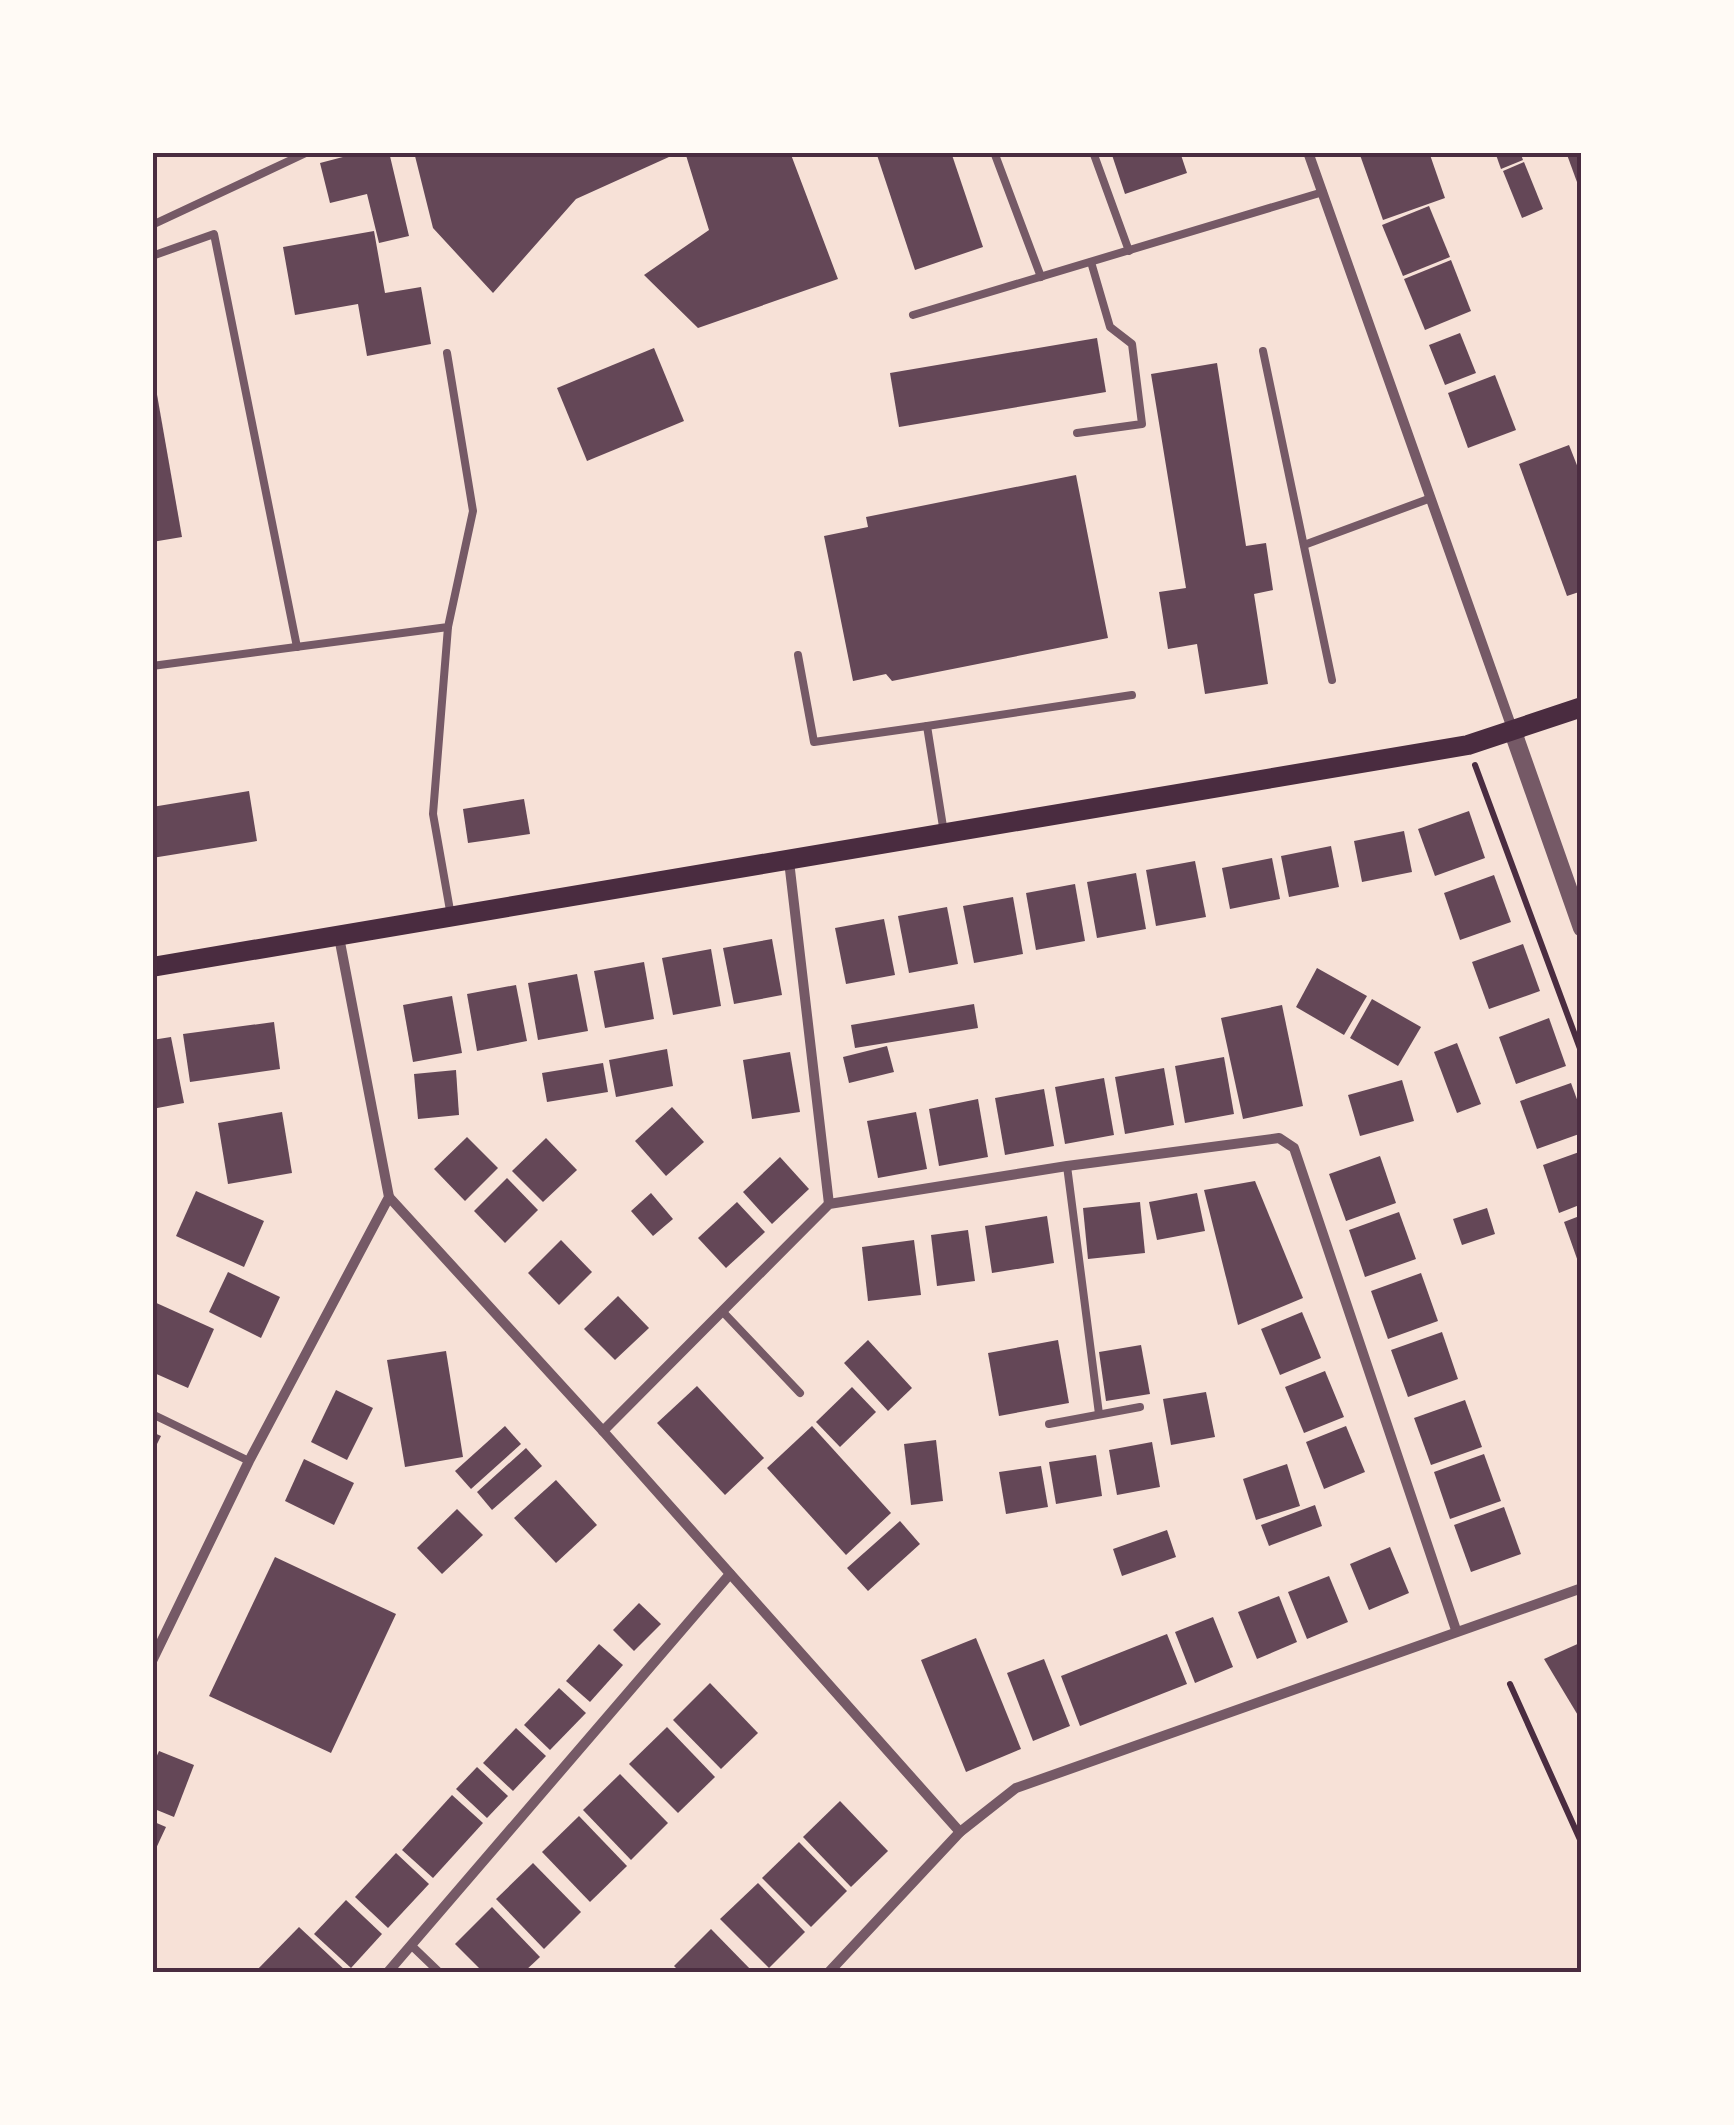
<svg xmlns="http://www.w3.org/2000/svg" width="1734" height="2125" viewBox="0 0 1734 2125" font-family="Overpass,sans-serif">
  <rect width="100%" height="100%" fill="#f7e1d7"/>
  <g fill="#644757">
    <path d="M362,152H389L409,236L379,243L367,194L330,203L320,163Z"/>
    <path d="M414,152H680L576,199L493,293L433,228Z"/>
    <path d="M685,152H790L838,279L698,328L644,275L709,230Z"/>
    <path d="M876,152H951L983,247L915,270Z"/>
    <path d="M1111,152H1180L1187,173L1125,194Z"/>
    <path d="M1368,152H1429L1445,198L1383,220L1360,155Z"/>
    <path d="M1495,152H1520L1523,160L1501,169Z"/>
    <path d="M1566,152H1582V193H1581Z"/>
    <path d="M1524,162L1543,209L1522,218L1503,171Z"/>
    <path d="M1429,206L1450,257L1403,276L1382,225Z"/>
    <path d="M374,231L385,293L421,287L431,344L367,356L358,304L295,315L283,247Z"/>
    <path d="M1451,260L1471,311L1425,330L1404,279Z"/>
    <path d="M1460,333L1476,373L1445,385L1429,345Z"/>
    <path d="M1097,338L1106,392L899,427L890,373Z"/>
    <path d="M654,348L684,421L587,461L557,388Z"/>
    <path d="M1217,363L1246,546L1266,543L1273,590L1254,594L1268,684L1205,694L1197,644L1168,649L1159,592L1186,588L1151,374Z"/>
    <path d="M152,366L182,537L152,542Z"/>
    <path d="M1495,375L1516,430L1468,448L1448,393Z"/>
    <path d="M1569,445L1582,478V591L1567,596L1519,464Z"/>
    <path d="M1076,475L1108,638L892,681L886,674L853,681L824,536L868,527L866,517Z"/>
    <path d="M249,791L257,841L152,858V807Z"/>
    <path d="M524,799L530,834L468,843L463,809Z"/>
    <path d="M1469,811L1485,858L1435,876L1418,829Z"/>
    <path d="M1404,831L1412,872L1362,882L1354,841Z"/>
    <path d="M1331,846L1339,887L1289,897L1281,856Z"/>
    <path d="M1272,858L1280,899L1230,909L1222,868Z"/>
    <path d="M1195,861L1206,917L1156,926L1146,870Z"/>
    <path d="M1136,873L1146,929L1097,938L1087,882Z"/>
    <path d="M1494,875L1511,922L1460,940L1444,893Z"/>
    <path d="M1075,884L1085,941L1036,950L1026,893Z"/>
    <path d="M1013,897L1023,954L974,963L963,906Z"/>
    <path d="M947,907L958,964L909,973L898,916Z"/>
    <path d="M884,919L895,975L846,984L835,928Z"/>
    <path d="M772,939L782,995L734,1004L723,948Z"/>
    <path d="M1523,944L1540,991L1489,1009L1472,962Z"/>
    <path d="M711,949L721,1006L673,1015L662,958Z"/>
    <path d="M644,962L654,1019L605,1028L594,971Z"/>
    <path d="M1317,968L1367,996L1344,1035L1296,1007Z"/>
    <path d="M577,974L588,1031L538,1040L528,983Z"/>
    <path d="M516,985L527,1041L477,1051L467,994Z"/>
    <path d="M452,996L462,1053L413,1062L403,1005Z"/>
    <path d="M1372,999L1421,1027L1398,1066L1350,1038Z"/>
    <path d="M974,1004L978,1028L855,1048L851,1025Z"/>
    <path d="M1282,1005L1303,1106L1243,1119L1221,1018Z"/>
    <path d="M1549,1018L1566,1066L1516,1084L1499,1037Z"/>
    <path d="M274,1022L280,1069L190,1082L183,1034Z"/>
    <path d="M171,1037L184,1103L152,1109V1040Z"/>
    <path d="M1457,1043L1481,1104L1457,1113L1434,1052Z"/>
    <path d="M887,1046L894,1072L849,1083L843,1057Z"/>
    <path d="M667,1049L673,1086L616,1097L609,1060Z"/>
    <path d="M790,1052L800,1112L752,1119L743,1060Z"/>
    <path d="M1224,1057L1234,1114L1185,1123L1175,1066Z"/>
    <path d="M603,1063L608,1092L547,1102L542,1073Z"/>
    <path d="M1164,1068L1174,1125L1125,1134L1115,1077Z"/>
    <path d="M456,1070L459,1115L418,1119L414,1074Z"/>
    <path d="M1104,1078L1114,1135L1065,1144L1055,1087Z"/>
    <path d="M1402,1080L1414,1121L1360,1136L1348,1095Z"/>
    <path d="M1571,1083L1582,1113V1133L1537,1149L1520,1101Z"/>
    <path d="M1044,1089L1054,1146L1005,1155L995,1098Z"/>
    <path d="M978,1099L988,1157L939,1166L929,1109Z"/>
    <path d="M672,1107L704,1142L666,1176L635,1141Z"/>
    <path d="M282,1112L292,1173L228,1184L218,1123Z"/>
    <path d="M916,1112L927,1169L878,1178L867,1121Z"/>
    <path d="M467,1137L498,1168L465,1201L434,1169Z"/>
    <path d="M546,1138L577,1170L543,1202L512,1171Z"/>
    <path d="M1582,1151V1204L1559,1213L1543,1165Z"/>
    <path d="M1380,1156L1396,1203L1346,1221L1329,1174Z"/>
    <path d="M780,1157L809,1189L772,1224L743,1192Z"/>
    <path d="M507,1178L538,1210L505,1243L474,1211Z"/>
    <path d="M1255,1181L1303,1298L1238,1325L1204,1190Z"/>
    <path d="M196,1191L264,1221L244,1267L176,1236Z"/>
    <path d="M651,1193L673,1219L653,1236L631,1211Z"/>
    <path d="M1197,1193L1205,1231L1157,1240L1149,1202Z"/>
    <path d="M737,1202L765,1232L726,1268L698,1238Z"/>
    <path d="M1140,1202L1145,1253L1088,1259L1083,1208Z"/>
    <path d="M1487,1208L1495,1234L1462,1245L1453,1219Z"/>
    <path d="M1399,1212L1416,1259L1365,1277L1349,1230Z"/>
    <path d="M1582,1215V1270H1581L1564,1222Z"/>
    <path d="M1047,1216L1054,1263L992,1273L985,1226Z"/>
    <path d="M968,1230L975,1281L937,1286L931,1235Z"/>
    <path d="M561,1240L592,1272L559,1305L528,1273Z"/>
    <path d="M914,1240L921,1295L868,1301L862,1247Z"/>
    <path d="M228,1272L280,1297L261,1338L209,1312Z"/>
    <path d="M1421,1273L1438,1321L1388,1339L1371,1291Z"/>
    <path d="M618,1296L649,1328L615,1360L584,1329Z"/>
    <path d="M152,1301L214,1329L188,1388L152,1372Z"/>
    <path d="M1302,1312L1321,1358L1280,1375L1261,1329Z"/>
    <path d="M1442,1332L1458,1379L1408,1397L1391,1350Z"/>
    <path d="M868,1340L912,1388L888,1411L844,1363Z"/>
    <path d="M1058,1340L1069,1403L999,1416L988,1353Z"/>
    <path d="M1141,1345L1150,1394L1106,1401L1099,1352Z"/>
    <path d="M446,1351L463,1457L405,1467L387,1360Z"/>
    <path d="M1325,1371L1344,1417L1304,1433L1285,1387Z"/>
    <path d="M697,1386L764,1458L725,1495L657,1423Z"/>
    <path d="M852,1387L876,1412L840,1447L816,1422Z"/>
    <path d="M336,1390L373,1408L347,1460L311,1442Z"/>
    <path d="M1206,1392L1215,1437L1171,1445L1163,1399Z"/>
    <path d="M1465,1400L1482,1447L1431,1465L1414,1418Z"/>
    <path d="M505,1426L521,1444L471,1489L455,1471Z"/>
    <path d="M812,1426L891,1513L846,1555L767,1468Z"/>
    <path d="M1346,1426L1365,1472L1324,1489L1306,1442Z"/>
    <path d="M152,1432L161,1436L152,1454Z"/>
    <path d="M936,1440L943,1501L911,1505L904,1444Z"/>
    <path d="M1152,1442L1160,1487L1117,1495L1109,1450Z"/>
    <path d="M526,1448L542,1466L492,1510L477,1492Z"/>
    <path d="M1484,1454L1501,1501L1450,1519L1434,1472Z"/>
    <path d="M1096,1455L1102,1496L1056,1504L1049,1462Z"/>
    <path d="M304,1459L354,1483L334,1525L285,1501Z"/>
    <path d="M1287,1464L1300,1506L1256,1520L1243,1479Z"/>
    <path d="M1041,1466L1048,1507L1006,1514L999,1472Z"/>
    <path d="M556,1480L597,1525L556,1563L514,1518Z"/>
    <path d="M1315,1505L1322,1526L1269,1546L1261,1525Z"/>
    <path d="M1504,1507L1521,1554L1471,1572L1454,1525Z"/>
    <path d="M457,1509L483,1535L442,1574L417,1548Z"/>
    <path d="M900,1521L920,1544L868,1591L847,1568Z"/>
    <path d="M1167,1530L1176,1557L1122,1576L1113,1549Z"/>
    <path d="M1390,1547L1409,1593L1369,1610L1350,1564Z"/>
    <path d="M275,1557L396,1614L331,1753L209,1696Z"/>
    <path d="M1329,1576L1348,1622L1307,1639L1288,1592Z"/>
    <path d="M1279,1596L1297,1642L1257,1659L1238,1612Z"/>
    <path d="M639,1603L661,1624L634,1651L613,1630Z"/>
    <path d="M1213,1617L1233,1667L1195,1683L1175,1632Z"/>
    <path d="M1167,1634L1187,1684L1080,1726L1061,1676Z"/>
    <path d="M976,1638L1021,1749L966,1772L921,1660Z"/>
    <path d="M1582,1642V1722L1544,1659Z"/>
    <path d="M599,1644L623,1665L590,1702L566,1681Z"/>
    <path d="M1044,1659L1070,1726L1033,1741L1007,1673Z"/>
    <path d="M710,1683L758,1733L721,1769L673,1720Z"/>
    <path d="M559,1688L586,1713L550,1750L524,1725Z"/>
    <path d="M667,1727L715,1777L678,1813L629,1764Z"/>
    <path d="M516,1728L546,1756L513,1791L483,1763Z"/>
    <path d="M159,1751L194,1765L174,1817L152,1808V1767Z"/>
    <path d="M477,1767L508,1796L487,1818L456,1789Z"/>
    <path d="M620,1774L668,1823L631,1860L583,1810Z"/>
    <path d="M452,1795L483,1823L433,1878L402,1850Z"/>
    <path d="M840,1801L888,1851L851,1887L803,1837Z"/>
    <path d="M579,1816L627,1866L590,1902L542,1852Z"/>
    <path d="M152,1821L166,1827L152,1857Z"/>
    <path d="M799,1842L847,1891L811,1927L762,1878Z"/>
    <path d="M396,1853L429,1884L388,1928L355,1897Z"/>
    <path d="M533,1863L581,1912L544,1949L496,1899Z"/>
    <path d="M758,1883L805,1932L769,1968L720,1919Z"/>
    <path d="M346,1900L382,1934L351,1968L314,1934Z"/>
    <path d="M492,1907L540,1957L524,1972H483L455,1944Z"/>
    <path d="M299,1927L347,1972H255Z"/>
    <path d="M711,1929L753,1972H680L674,1966Z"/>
  </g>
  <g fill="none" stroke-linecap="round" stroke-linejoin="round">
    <g stroke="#4a2c40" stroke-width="6">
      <path d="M1475,765L1582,1054"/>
      <path d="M1510,1684L1582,1844"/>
    </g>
    <g stroke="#755966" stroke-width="8">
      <path d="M994,152L1041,277"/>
      <path d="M1093,152L1129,251"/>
      <path d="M152,225L308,152"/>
      <path d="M152,256L214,234L297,647"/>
      <path d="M913,315L1323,192"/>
      <path d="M1263,351L1332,680"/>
      <path d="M1077,433L1142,424L1132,344L1110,327L1091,262"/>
      <path d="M1304,545L1431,498"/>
      <path d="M448,627L433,814L451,916"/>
      <path d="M798,655L814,742L927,726"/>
      <path d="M152,666L448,627L473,511L447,353"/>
      <path d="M944,833L927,726L1132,695"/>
      <path d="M1067,1166L1099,1414"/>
      <path d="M722,1311L800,1393"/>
      <path d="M152,1414L249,1461"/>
      <path d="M1049,1424L1140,1407"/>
      <path d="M413,1947L439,1972"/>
    </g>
    <g stroke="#755966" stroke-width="10">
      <path d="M1308,152L1513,731"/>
      <path d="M789,861L829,1204"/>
      <path d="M389,1197L603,1431L960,1832"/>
      <path d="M603,1431L829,1204L1067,1166L1279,1138L1294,1148L1456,1630"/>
      <path d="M152,1661L249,1461L389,1197L339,937"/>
      <path d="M388,1972L730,1574"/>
      <path d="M829,1972L960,1832L1016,1788L1582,1588"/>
    </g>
    <path stroke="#755966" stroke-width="18" d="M1513,732L1582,928"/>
    <path stroke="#4a2c40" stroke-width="20" d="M152,967L1468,745L1582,707"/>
  </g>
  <rect width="1734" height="2125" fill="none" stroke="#fffaf5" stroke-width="310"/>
  <rect x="155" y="155" width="1424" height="1815" fill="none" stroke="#4a2c40" stroke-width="4"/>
</svg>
